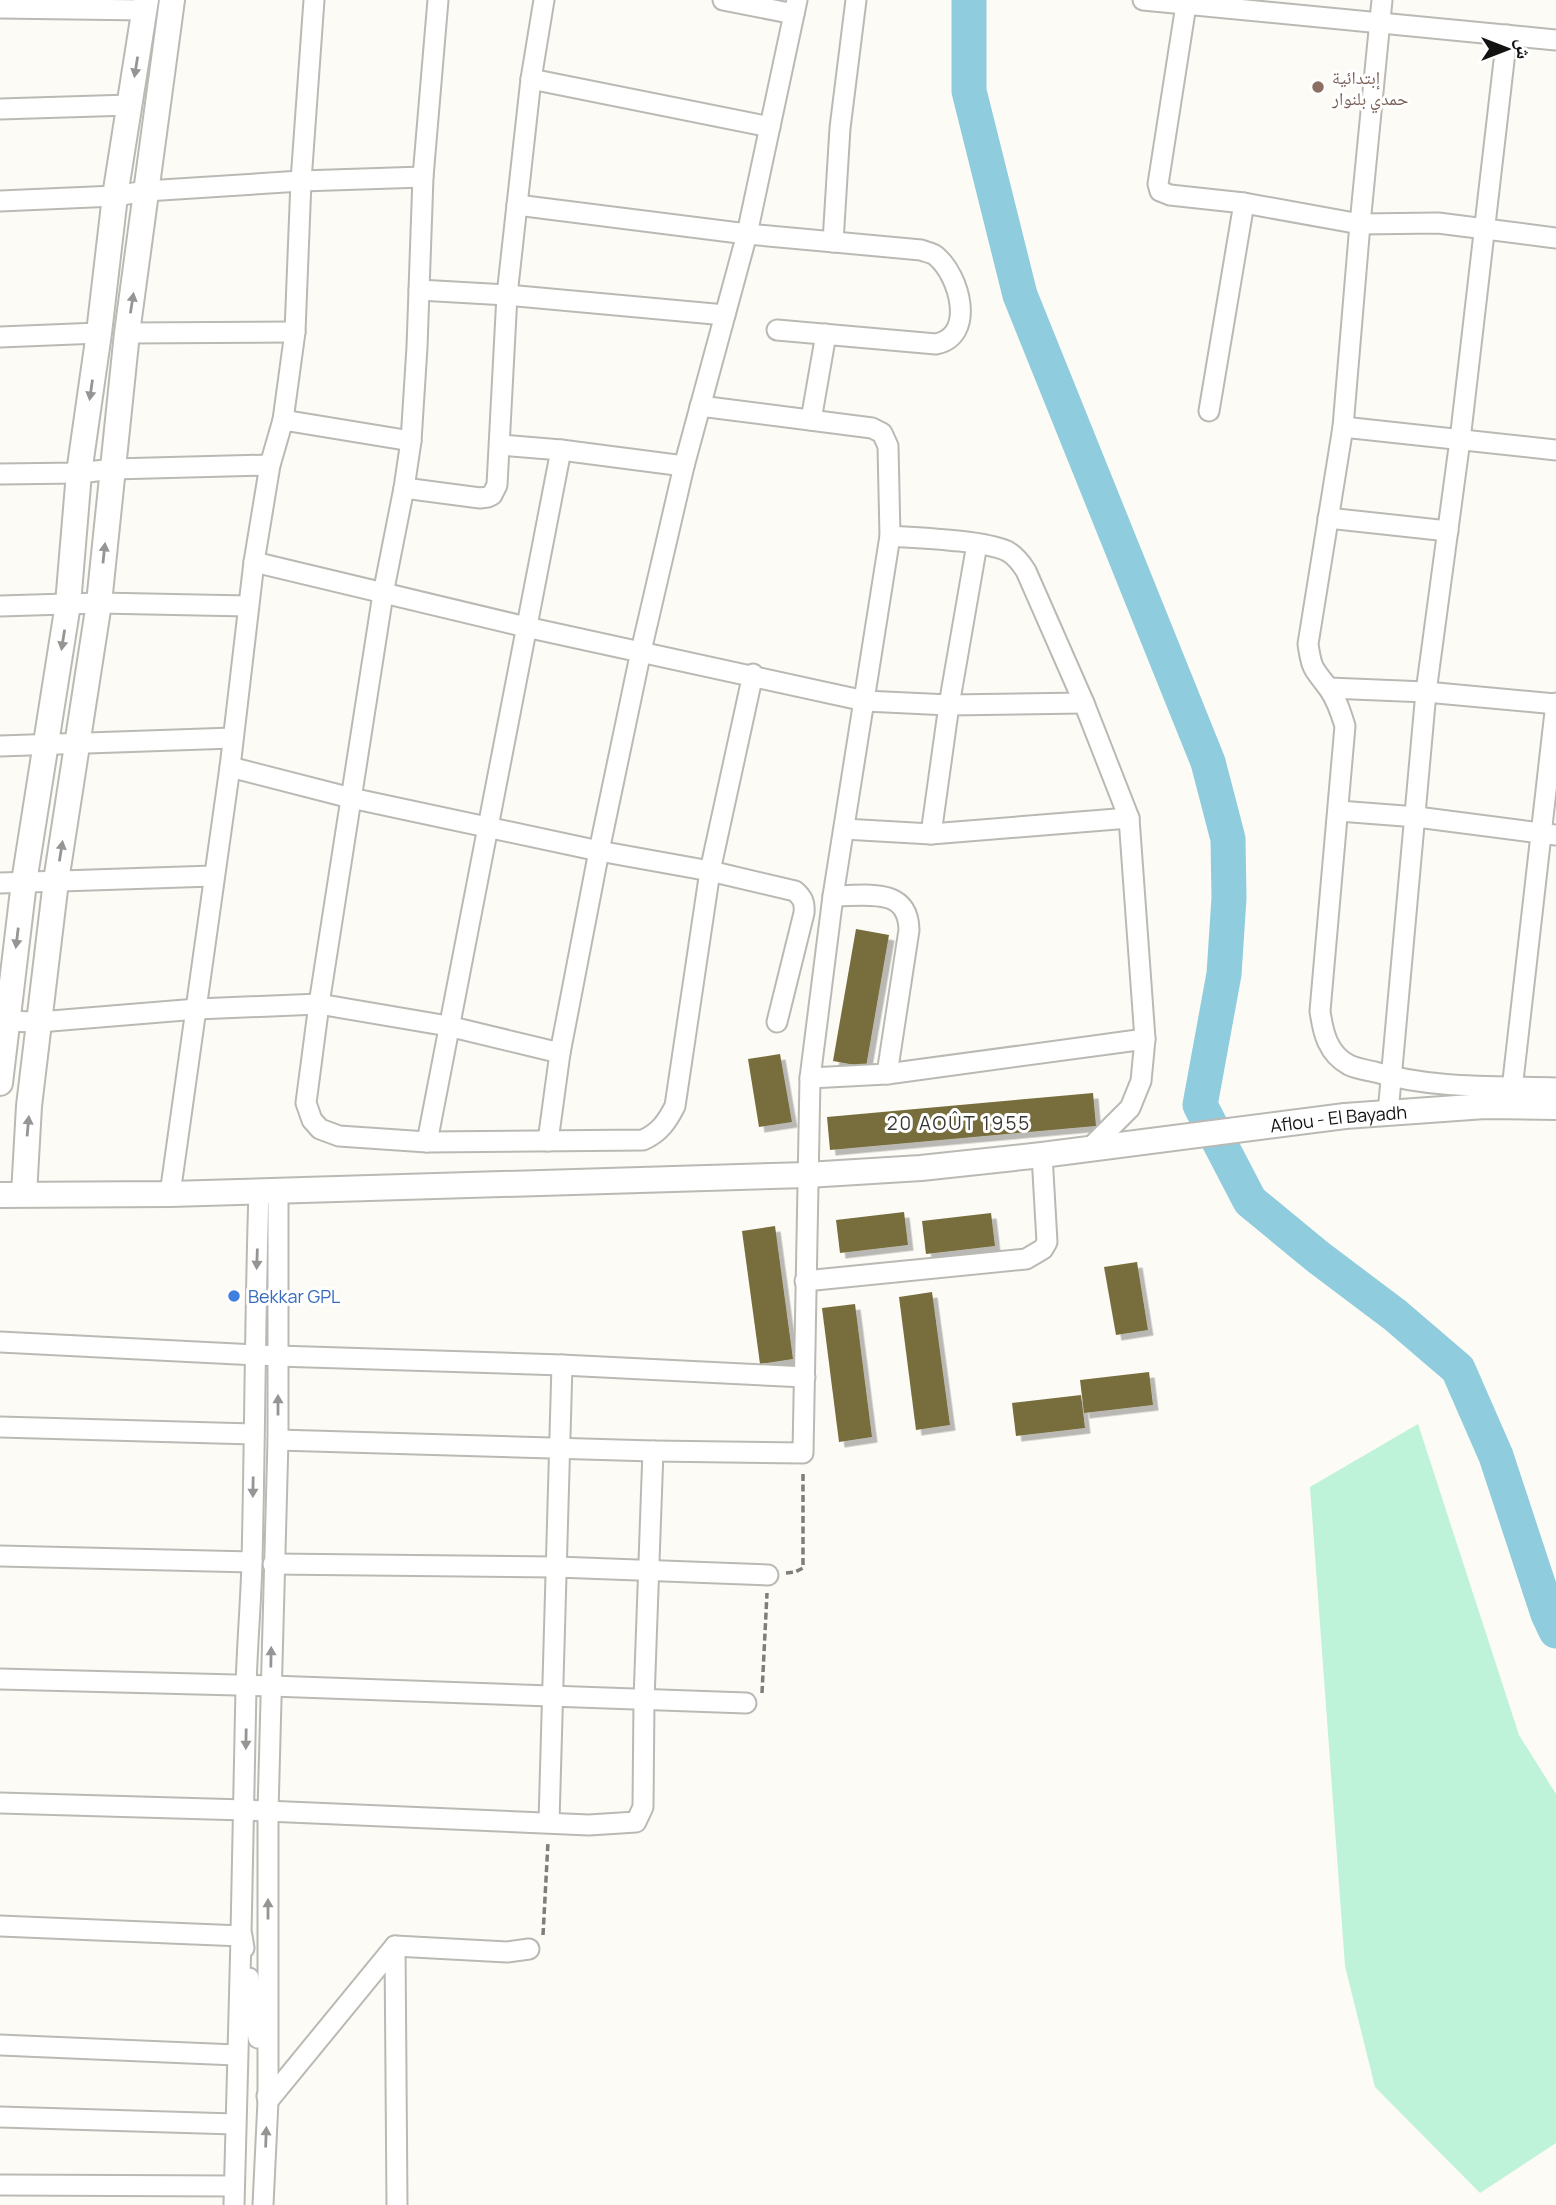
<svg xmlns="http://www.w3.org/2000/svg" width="1556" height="2205" viewBox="0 0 1556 2205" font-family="Manrope,'Noto Naskh Arabic',sans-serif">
  <defs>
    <filter id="shadow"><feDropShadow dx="5.5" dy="5.5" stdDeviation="0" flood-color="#0004"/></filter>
  </defs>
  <rect width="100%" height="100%" fill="#fcfbf5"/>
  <path fill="#bef2d9" d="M1418,1424L1519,1735L1556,1794V2143L1480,2193L1375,2087L1345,1966L1310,1487Z"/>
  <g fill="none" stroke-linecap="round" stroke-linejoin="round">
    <path stroke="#8fccde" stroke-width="35" d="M969,0V91L1020,295L1208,762L1228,839L1229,898L1224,974L1200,1105L1250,1201L1318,1257L1395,1315L1458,1369L1496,1456L1548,1614L1556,1631"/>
  </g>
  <g fill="#786e3e" filter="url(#shadow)">
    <path d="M856,929L889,935L866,1067L833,1061Z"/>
    <path d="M780,1054L792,1122L759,1127L748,1059Z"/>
    <path d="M1093,1093L1096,1126L830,1150L827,1117Z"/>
    <path d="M904,1212L908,1245L840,1253L836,1220Z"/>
    <path d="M991,1213L995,1246L926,1254L922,1221Z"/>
    <path d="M775,1226L793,1359L760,1364L742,1231Z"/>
    <path d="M1137,1262L1148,1330L1116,1335L1104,1267Z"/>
    <path d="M932,1292L950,1425L916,1430L899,1297Z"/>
    <path d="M855,1304L872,1437L839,1442L822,1308Z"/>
    <path d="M1149,1372L1153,1405L1084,1413L1080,1380Z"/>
    <path d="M1081,1395L1085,1428L1016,1436L1012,1403Z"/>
  </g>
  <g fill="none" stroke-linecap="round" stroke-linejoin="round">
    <defs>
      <g id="minor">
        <path d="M438,0L423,177L417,347L411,441L404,488L383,594L319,1004L306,1103L312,1120L320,1129L339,1136L427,1142L643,1140C659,1133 667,1122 675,1106L710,871L753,674"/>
        <path d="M723,0L794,14"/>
        <path d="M1143,0L1556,40"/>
        <path d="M1382,0L1360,224L1343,427L1308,644C1312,672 1314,668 1329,689C1337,700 1341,713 1345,726L1320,1011C1323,1033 1328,1054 1349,1065C1357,1069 1367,1070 1375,1072C1433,1089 1496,1086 1556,1088"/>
        <path d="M1186,5L1158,184L1160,191L1170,195L1244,203L1360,224L1438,223L1556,238"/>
        <path d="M0,8L145,10"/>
        <path d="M531,79L770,127"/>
        <path d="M0,109L130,105"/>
        <path d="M0,201L115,196L146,191L301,181L423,177"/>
        <path d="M517,205L747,234L921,250C926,252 933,253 936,256C960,276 976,336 936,344L777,330"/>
        <path d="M833,242L840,128L856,0"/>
        <path d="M419,290L507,295L725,315"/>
        <path d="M127,333L295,332"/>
        <path d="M0,337L99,333"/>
        <path d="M1209,411L1244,203"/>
        <path d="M283,420L411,441"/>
        <path d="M811,420L826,334"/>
        <path d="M1343,427L1556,450"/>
        <path d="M500,445L561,450L684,466"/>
        <path d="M0,474L79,473L113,469L270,465"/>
        <path d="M404,488L480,498L488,497L492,495L497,485L507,295L531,79L544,0"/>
        <path d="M1328,518L1448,531"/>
        <path d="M890,536C919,538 982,540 1007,551C1016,556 1021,563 1026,571L1084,703L1129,818L1145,1039L1141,1081L1130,1108L1088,1150"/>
        <path d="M254,562L526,627L865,701L949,705L1084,703"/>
        <path d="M0,606L99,603L248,606"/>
        <path d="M1329,688L1426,692L1556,704"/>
        <path d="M0,746L233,738"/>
        <path d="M230,767L351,798L599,851L710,871L795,891C803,898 805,903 804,913L777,1022"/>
        <path d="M1339,811L1417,817L1556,835"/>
        <path d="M844,829L931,834L949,705L977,544"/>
        <path d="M931,834L1129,818"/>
        <path d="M0,883L213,876"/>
        <path d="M833,896C866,896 908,886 909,930L887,1074"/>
        <path d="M0,1021L39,1022L197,1009L319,1004L448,1026L560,1053"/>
        <path d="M810,1078L887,1074L1145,1039"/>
        <path d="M1511,1098L1556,703"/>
        <path d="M1388,1113L1426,692L1460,440L1507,35"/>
        <path d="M548,1141L560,1053L599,851L641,651L684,466L747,234L797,0"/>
        <path d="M427,1142L561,450"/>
        <path d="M170,1194L230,767L254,562L270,465L283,420L295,332L301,181L314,0"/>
        <path d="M805,1281L1026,1259L1043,1249L1047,1242L1042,1155"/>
        <path d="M0,1342L277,1356L562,1365L805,1377"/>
        <path d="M0,1427L253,1434"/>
        <path d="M278,1440L653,1451L803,1453L810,1078L833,896L890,536L888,446L882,433L872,428L700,406"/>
        <path d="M0,1556L252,1562"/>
        <path d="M273,1564L557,1567L768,1575"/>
        <path d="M0,1679L271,1686L746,1703"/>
        <path d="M0,1803L245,1810L589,1825L636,1822L643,1807L644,1700L653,1451"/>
        <path d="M549,1822L562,1365"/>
        <path d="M0,1926L242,1936L244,1948"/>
        <path d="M395,1946L397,2205"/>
        <path d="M249,1978L258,2038"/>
        <path d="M0,2045L236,2055"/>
        <path d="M267,2096L268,2101L395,1946L507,1952L529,1949"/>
        <path d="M0,2117L235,2124"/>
        <path d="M0,2185L234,2186"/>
        <path d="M234,2205C239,2033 243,1860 246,1688C247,1645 251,1603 252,1561C255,1438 255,1314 259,1191"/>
        <path d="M263,2205L268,2101V1812L278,1440V1190"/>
      </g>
      <g id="major">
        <path d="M0,1083L24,882L68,604L79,473L99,333L115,196L146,0"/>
        <path d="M24,1194L29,1106L56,881L99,603L127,333L172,0"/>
        <path id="s1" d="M0,1195L170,1194L807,1175L921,1168L1042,1155L1345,1116L1485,1106L1556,1107"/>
      </g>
    </defs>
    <use href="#minor" stroke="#bbb9b4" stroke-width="23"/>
    <use href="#major" stroke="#bbb9b4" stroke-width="28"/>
    <g stroke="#7e7e7a" stroke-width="3.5" stroke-dasharray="7 3.5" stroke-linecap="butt">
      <path d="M786,1573L795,1572L803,1568V1471"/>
      <path d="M762,1693L767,1593"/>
      <path d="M543,1935L548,1842"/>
    </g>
    <use href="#minor" stroke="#fff" stroke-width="19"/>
    <use href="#major" stroke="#fff" stroke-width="24"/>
  </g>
  <defs><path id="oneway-solid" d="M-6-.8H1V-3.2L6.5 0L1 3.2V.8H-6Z" transform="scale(1.75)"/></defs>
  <g fill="#959594">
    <use href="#oneway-solid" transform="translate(136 67) rotate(99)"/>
    <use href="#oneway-solid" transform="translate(132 303) rotate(-81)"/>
    <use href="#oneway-solid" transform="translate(91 390) rotate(98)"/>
    <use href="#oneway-solid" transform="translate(104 553) rotate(-84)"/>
    <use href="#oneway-solid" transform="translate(63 640) rotate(99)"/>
    <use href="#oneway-solid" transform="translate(61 851) rotate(-81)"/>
    <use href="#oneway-solid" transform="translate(17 938) rotate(97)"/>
    <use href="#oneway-solid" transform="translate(28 1126) rotate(-85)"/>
    <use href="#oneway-solid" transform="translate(257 1259) rotate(92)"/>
    <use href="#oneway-solid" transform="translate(278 1405) rotate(-90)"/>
    <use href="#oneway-solid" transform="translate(253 1487) rotate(91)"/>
    <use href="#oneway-solid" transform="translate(271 1657) rotate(-89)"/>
    <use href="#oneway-solid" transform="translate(246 1739) rotate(91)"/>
    <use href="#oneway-solid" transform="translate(268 1909) rotate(-90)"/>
    <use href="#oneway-solid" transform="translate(266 2137) rotate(-88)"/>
  </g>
  <circle fill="#8d6e63" stroke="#fff" stroke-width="2.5" cx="1318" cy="87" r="7"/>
  <circle fill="#3f7fe0" stroke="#fff" stroke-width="2.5" cx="234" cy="1296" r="7"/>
  <g text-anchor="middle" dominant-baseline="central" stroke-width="6" stroke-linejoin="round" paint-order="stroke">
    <g font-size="18" fill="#785e54" stroke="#fff" text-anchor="start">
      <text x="1332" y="77">إبتدائية<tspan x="1332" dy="21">حمدي بلنوار</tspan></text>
    </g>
    <g font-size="18" fill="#131311" stroke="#fff">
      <text stroke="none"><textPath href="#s1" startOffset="1342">Aflou - El Bayadh</textPath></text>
    </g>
    <g font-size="18" fill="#366cbe" stroke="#fff" text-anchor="start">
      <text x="248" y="1296">Bekkar GPL</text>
    </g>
    <g font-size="19" letter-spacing="2" fill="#373631" stroke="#fff">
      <text x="959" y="1123">20 AOÛT 1955</text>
    </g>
  </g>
  <g transform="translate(1507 49) rotate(90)" stroke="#ffffff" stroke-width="5" paint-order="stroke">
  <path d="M0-5L12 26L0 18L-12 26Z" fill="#131311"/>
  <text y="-10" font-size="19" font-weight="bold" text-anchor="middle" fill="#131311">ش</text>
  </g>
</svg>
